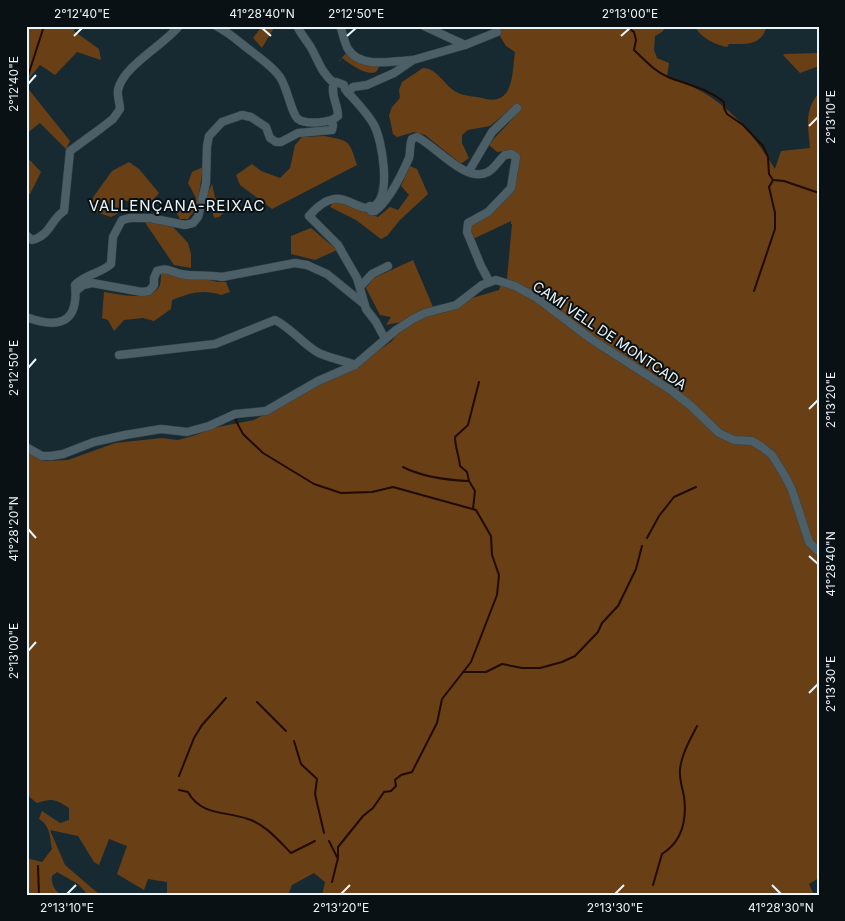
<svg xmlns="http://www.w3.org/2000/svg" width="845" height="921" viewBox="0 0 845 921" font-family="Inter,sans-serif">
  <rect width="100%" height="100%" fill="#182a31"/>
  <g fill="#693f16">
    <path d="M26,26H76L74,31L99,49L101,60L77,52L55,75L40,65L26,82Z"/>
    <path d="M262,26H275L262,48L253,38Z"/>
    <path d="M494,26H667L662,32L655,36L654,50L657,58L669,63L667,77C718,92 748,125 775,169L781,151L810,148C808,127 804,110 819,93V878L809,884L814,895H322L325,882L314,873L292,885L288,895H167V882L148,879L144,890L117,874L127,846L109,839L99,865L94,862L78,836L50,830L65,865L100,895H88L78,884L57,872L52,876C51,885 55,890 61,895H26V858L42,862L52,849C50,837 50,825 39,819L42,811L60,823L69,820V808C55,799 52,798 37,803L28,796L26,797V451L44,461L68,460L115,443L162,438L178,440L193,436L213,428L254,420L314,388L372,355L392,341L399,331L422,317L446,312L458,307L472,298L499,290L501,284L507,279L512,224H511V221L473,239L470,230L472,225C486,217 510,201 515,185C518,177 518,166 519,158L508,151L497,152L489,145C498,132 511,123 520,109L517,104L490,126L468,130L462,135V143L469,158L462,163H460L425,135L414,132L397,137L393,134L389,115L392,107L400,98L399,90L402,82L423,68C437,68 444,85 456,92C465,97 476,96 486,99C515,105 512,70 515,52L506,46Z"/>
    <path d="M695,26H767C761,46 748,44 729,44L727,47C716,45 699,37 695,26Z"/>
    <path d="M347,52L380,64C380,65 377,71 377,71C368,78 349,63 342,58L339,62V61Z"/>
    <path d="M819,53V66L800,73L783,55L785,54Z"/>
    <path d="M26,86L70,141L66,149L40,123L26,134Z"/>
    <path d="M325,136C350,141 349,140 357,165L272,209L240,185L236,175L252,164L261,171L280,178L290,168L295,145L302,137Z"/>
    <path d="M26,156L41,172L30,194L26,192Z"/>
    <path d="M129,162L139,169L159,193L147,207L121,199L122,211L111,217L96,212L91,203L94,196L112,171Z"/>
    <path d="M410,166L417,169L428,194L400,220L387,236L381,239L356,220L330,207L333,202H340L378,217L390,207L398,210L409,195L401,186Z"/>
    <path d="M203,167L197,207L188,219H180L176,212L184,210L195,204L196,198L188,183L192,172Z"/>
    <path d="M212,184L215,198L229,203V208L219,217L214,218L210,203L206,204L207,194Z"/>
    <path d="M144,221L173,227L188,243L191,254V268L174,265Z"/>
    <path d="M311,228L337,250L315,260L291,254V236Z"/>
    <path d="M413,260L433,307L401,322L386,325L391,317L380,315L366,288L374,278Z"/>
    <path d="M166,273L185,279H206L217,282H226L230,292L221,295C202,289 190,293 172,300L171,309L154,321L143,318L124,320L114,331L108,320L102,318L104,292C118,294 149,302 159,287C161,284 161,278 161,274Z"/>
  </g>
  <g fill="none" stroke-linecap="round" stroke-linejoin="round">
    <g stroke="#210a00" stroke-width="2">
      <path d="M626,26L634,32L636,40L634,50C645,60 654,71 668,77C688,85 707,88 724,102V108L727,114L743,125L763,146L768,157L769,174L773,180L784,181L819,193"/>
      <path d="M26,82L44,26"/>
      <path d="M754,291L775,229V213L769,187L773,180"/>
      <path d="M235,419L243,434L263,453L314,484L341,493L372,492L393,487L476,510L491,536L492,555L499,575L497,595L471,662L442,699L437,723L412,772L401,775L395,780L396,786L391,791L384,792L373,808L363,816L338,847V858L332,882"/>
      <path d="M403,467C422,477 447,480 468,481"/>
      <path d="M473,509L475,491L469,481L467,472L460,466C459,455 455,447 455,437L468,425L479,382"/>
      <path d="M647,538L659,516L674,497L696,487"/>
      <path d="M463,672H486L502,664L522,668H540L562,662L575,656L598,632L602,623L618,606L636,569L642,546"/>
      <path d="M257,702L286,731"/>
      <path d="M294,741L301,764L317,779L315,794L324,833"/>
      <path d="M179,776L194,738L202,725L226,698"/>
      <path d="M179,790L188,792C201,816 226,811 248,819C265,824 279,841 291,853L315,841"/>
      <path d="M329,841L337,857"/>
      <path d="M38,866L39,895"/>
      <path d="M653,885L662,854C683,841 687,819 684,796C682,787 679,778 680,769C682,753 690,740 697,726"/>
    </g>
    <defs>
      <g id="minor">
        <path d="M216,26C230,33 239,42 251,51C261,59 272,66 280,77C287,87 292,115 298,119C306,125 331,123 338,116C338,104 330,95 334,83L336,82L344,85L345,89C355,101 367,112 374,125C382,140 392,196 374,206C354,216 342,178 309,216L338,245L343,254L357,278L366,309L376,322L385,339"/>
        <path d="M297,26C301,34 306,40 310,46C318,59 321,73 334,83"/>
        <path d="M340,26C343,33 344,42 348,49C360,69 393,61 412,60"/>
        <path d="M424,26L465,45"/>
        <path d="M348,93L353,87L367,85L394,73L413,60L465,45L497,32"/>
        <path d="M469,171L492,132L517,108"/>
        <path d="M370,206L371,211H375C389,201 402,174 409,158C411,152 409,145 412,139L417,137C436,146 466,184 488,172C495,168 499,160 505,155L511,154L516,157L511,188L488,212L468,223L467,232L481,266L489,281"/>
        <path d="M26,235L32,240C51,235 50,220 64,211L70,151L100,129L113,119L120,109C120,104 117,96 118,90C123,66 164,45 179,26"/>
        <path d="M360,287L372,274L388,266"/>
        <path d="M76,291L83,285L92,283L142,292L149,291L154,285V278L157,271C167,267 171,272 181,274C193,277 208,274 222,277L295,263L307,265L327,274L364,304"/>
        <path d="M26,317C58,329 79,324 75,285C85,274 100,274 111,264L113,237L122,220L130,218H150L185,225L193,223L198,217L206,183L207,146L209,136L222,122L242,115L251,117L266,127L270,138L276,142H281L298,133L332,130L333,125L331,121"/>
        <path d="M119,355L215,344L275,320C291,328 302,343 317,352C328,358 342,360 355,365"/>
        <path d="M26,447L42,456H51L63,454L94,442L125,435L161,429L187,432L209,426L235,414L266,411L318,381L355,365L396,330L413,319L425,313L456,305L482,285L496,280L515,286L537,298L591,339L672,391L691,406L719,433L734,440L752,441L762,447L772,455L785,476L792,490L809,542L819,552"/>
      </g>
    </defs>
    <use href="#minor" stroke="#36444a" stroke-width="9"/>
    <use href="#minor" stroke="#4c5f67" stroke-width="8"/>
  </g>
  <path fill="none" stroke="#eaf5f9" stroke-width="2" d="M262,28L271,36M74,36L82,28M347,36L356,28M621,36L630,28M28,84L36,75M809,126L818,117M28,368L36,359M809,409L818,400M28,529L36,538M809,556L818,564M28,651L36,642M809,693L818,684M772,885L781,894M67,894L76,885M341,894L350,885M615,894L624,885"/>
  <g text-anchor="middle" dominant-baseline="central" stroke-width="4" stroke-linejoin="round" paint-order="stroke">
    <g font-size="14" fill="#eaf5f9" stroke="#0a1114">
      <text transform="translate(610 335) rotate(34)">CAMÍ VELL DE MONTCADA</text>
    </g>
    <g font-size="15" letter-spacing="1" fill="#eaf5f9" stroke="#0a1114">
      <text x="177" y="205">VALLENÇANA-REIXAC</text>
    </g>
  </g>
  <rect width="845" height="921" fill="none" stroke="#0a1114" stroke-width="55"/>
  <rect x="28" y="28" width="790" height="866" fill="none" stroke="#eaf5f9" stroke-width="2"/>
  <g font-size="12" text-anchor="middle" fill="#eaf5f9">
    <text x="82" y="18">2°12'40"E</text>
    <text x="262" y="18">41°28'40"N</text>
    <text x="356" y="18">2°12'50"E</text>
    <text x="630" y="18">2°13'00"E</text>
    <text transform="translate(14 84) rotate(-90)" y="4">2°12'40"E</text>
    <text transform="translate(831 117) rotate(-90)" y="4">2°13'10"E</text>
    <text transform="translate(14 368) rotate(-90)" y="4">2°12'50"E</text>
    <text transform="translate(831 400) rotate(-90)" y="4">2°13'20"E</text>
    <text transform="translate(14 529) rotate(-90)" y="4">41°28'20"N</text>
    <text transform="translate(831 564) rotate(-90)" y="4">41°28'40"N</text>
    <text transform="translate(14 651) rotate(-90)" y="4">2°13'00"E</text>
    <text transform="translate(831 684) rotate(-90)" y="4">2°13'30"E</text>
    <text x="67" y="912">2°13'10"E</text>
    <text x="341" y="912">2°13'20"E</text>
    <text x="615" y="912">2°13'30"E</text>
    <text x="781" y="912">41°28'30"N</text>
  </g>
</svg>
